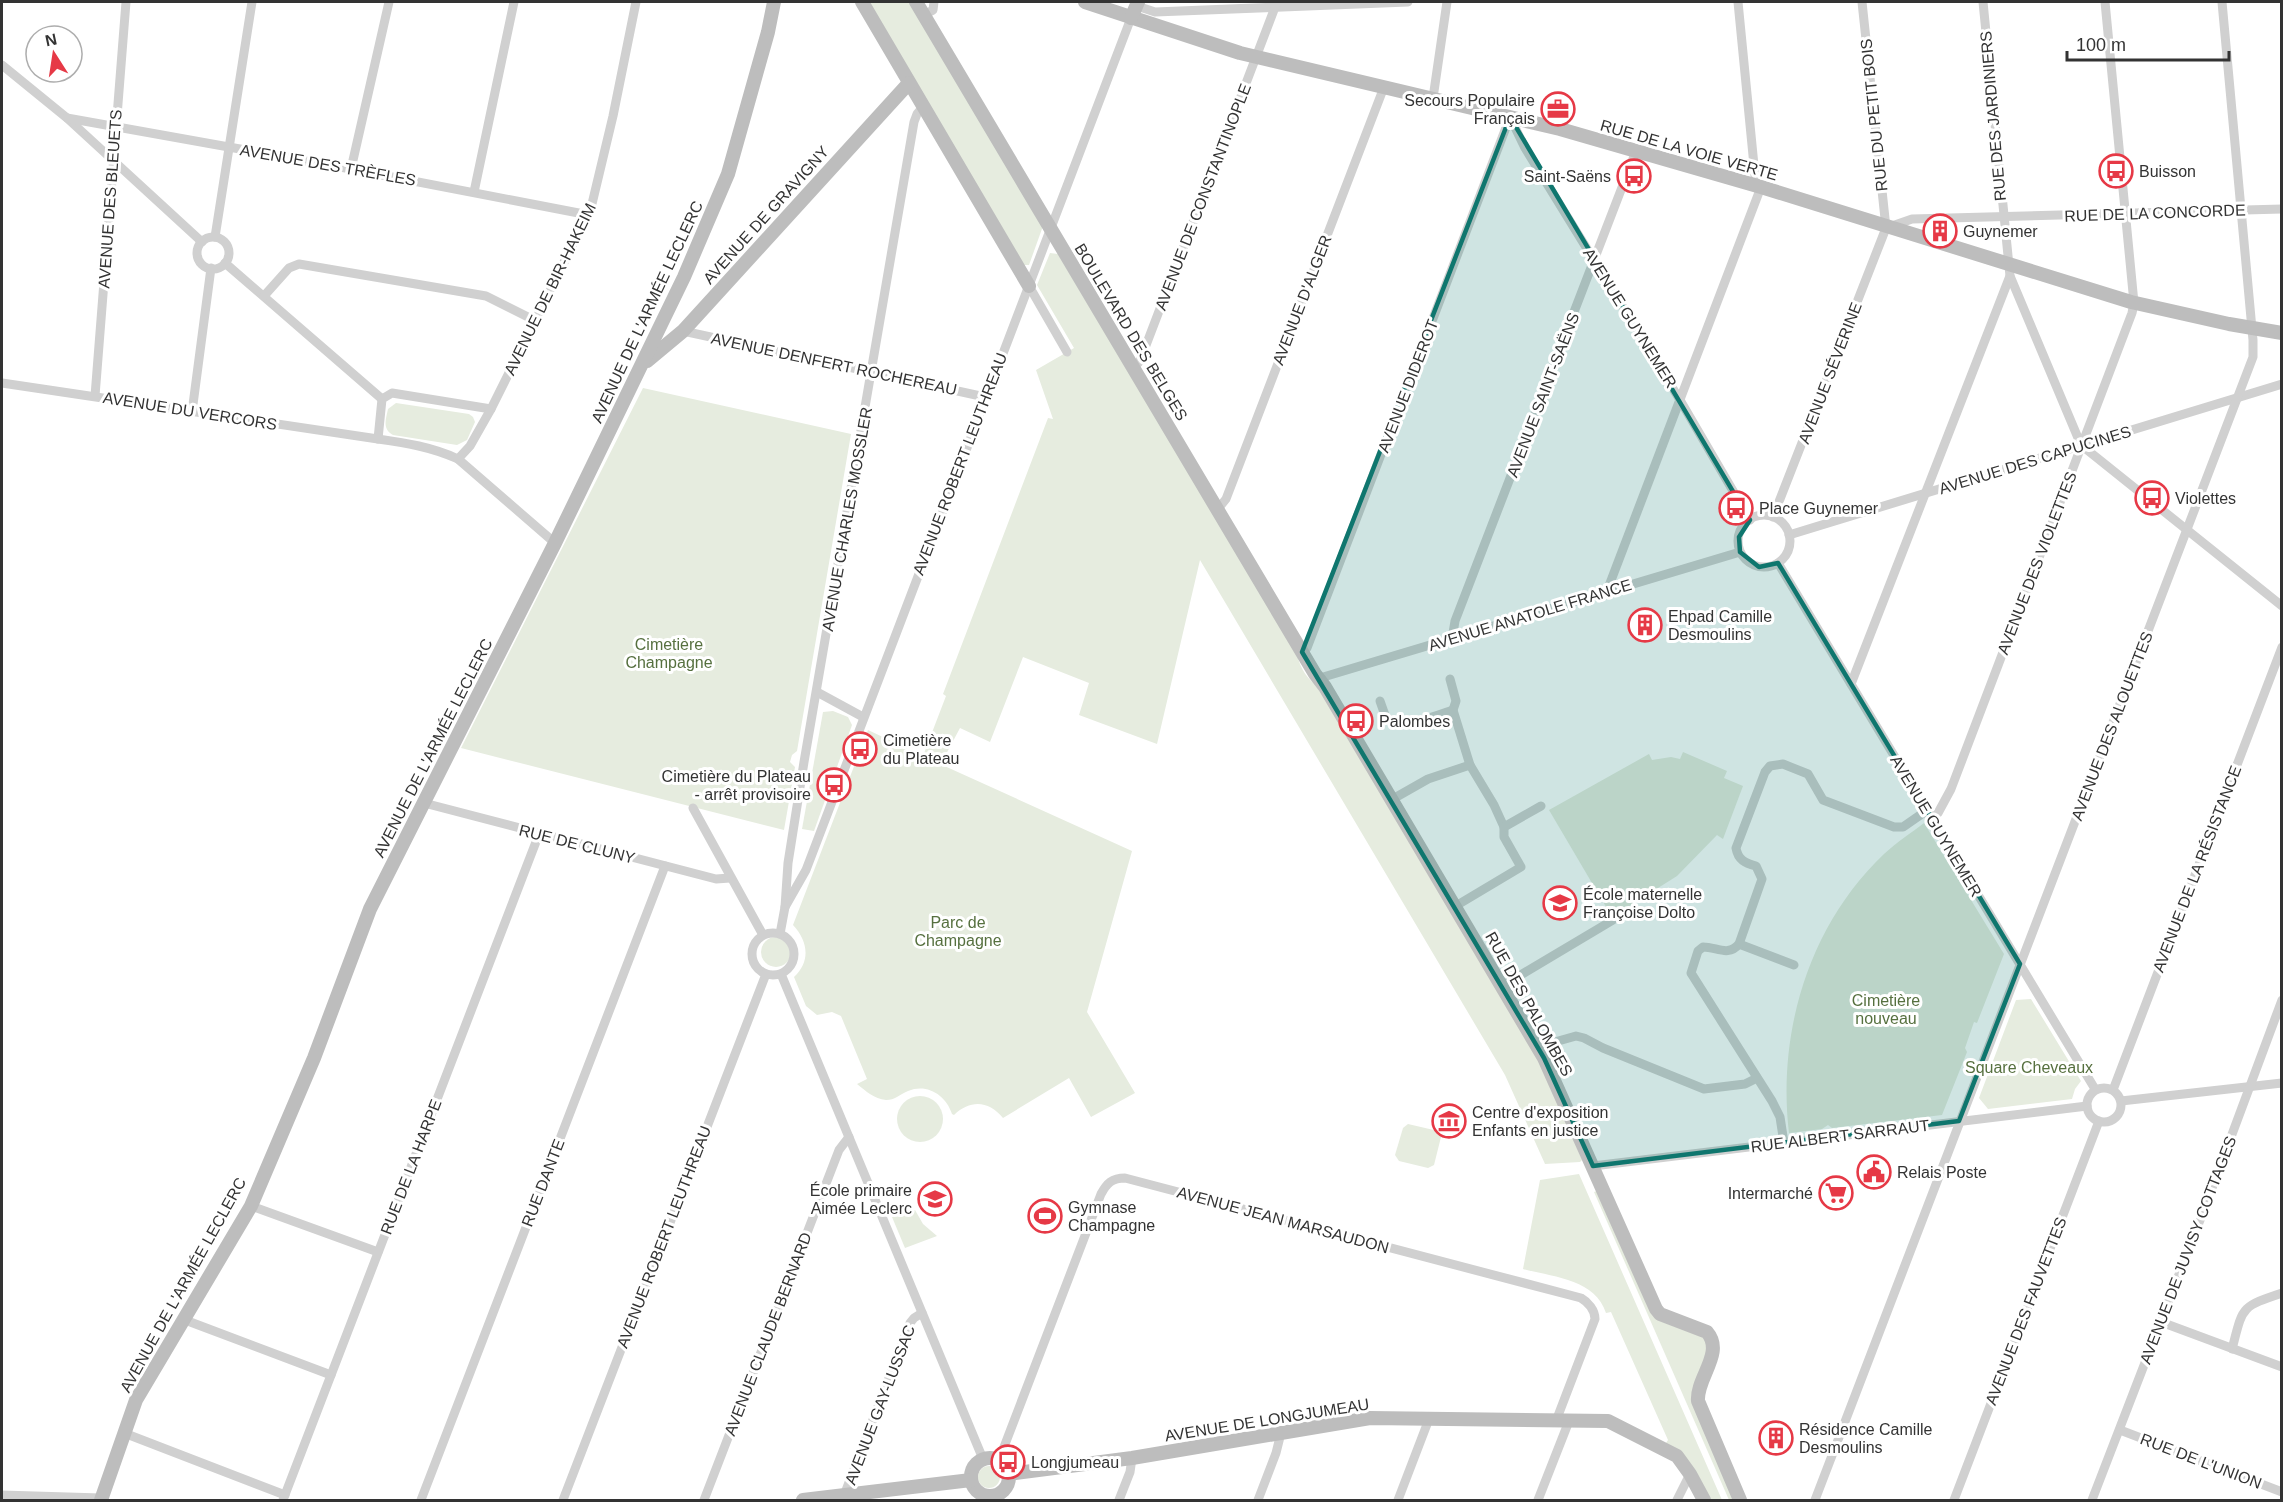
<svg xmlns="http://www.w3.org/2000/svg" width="2283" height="1502" viewBox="0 0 2283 1502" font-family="Arial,sans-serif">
  <rect width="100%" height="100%" fill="#fff"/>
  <g fill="#e6ecdf">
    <path d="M866,2H910L1043,226L1029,265H1023Z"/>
    <path d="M1050,253L1058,254L1297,654C1300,669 1308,680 1320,688L1533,1048L1552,1087L1550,1088L1556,1098L1582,1160L1580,1162L1545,1164L1505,1075L1200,560L1157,744L1079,715L1089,683L1023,657L990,742L960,728L944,758L929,759L1132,851L1087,1012L1135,1093L1091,1117L1069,1078L1003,1118C989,1101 971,1099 954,1115L952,1114C946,1095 927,1083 908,1091C899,1095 895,1100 886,1100C874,1099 866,1091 857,1084L867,1079L841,1016L832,1012L817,1015L806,1006L794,977C811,961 808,941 793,925L868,730L923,756L946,696L943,694L1048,418L1053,419L1036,370L1074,348L1037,285Z"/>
    <path d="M643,388L851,434L797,751L792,755L790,762L795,767L784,830L461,748Z"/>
    <path d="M396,403L469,414L473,417L475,422L467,440L457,445L393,435C382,429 386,419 388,409Z"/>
    <path d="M833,711L848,717L852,725L814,831L802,829L823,712Z"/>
    <path d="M1683,752L1727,771L1724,778L1743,786L1723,839L1717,835L1677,876L1612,917L1549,810L1649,754L1652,760L1671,757L1680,759Z"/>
    <path d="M1924,823L2004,954L1977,1023L1974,1022L1965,1048L1967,1052L1942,1115L1832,1128L1828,1125L1822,1129L1789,1133C1777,1032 1809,925 1884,854C1897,842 1911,833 1924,823Z"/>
    <circle cx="776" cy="952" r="15"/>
    <path d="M2031,999L2081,1081L2075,1089L2072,1099L1988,1109L1979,1098L2016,1000Z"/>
    <circle cx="920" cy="1119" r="23"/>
    <path d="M1408,1124L1438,1131L1441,1137L1434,1165L1428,1168L1399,1161L1395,1155L1403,1128Z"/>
    <path d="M1579,1174L1722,1500H1710C1697,1472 1693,1460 1666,1443L1668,1440L1611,1312L1606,1313C1595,1279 1553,1277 1523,1269L1540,1180Z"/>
    <path d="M1599,1190L1651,1310L1703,1336L1709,1345L1693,1391L1735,1500H1729L1594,1192Z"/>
    <path d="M915,1210L923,1224L937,1236L905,1248L892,1217Z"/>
    <circle cx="989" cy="1477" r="11"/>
  </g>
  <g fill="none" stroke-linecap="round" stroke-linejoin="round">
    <g stroke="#d0d0d0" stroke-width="9">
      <path d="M1738,2L1756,186"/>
      <path d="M1862,2L1886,228"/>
      <path d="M1983,2L2010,276L2081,445L2282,606"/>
      <path d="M1137,3L1143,8L1155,12L1408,2"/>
      <path d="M924,15L933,10L934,2"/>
      <path d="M2,65L67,118L202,242"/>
      <path d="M1433,98L1447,2"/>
      <path d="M1510,117L1525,148L1680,400L1750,520"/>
      <path d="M67,118L351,169L589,215"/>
      <path d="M351,169L389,2"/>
      <path d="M474,192L514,2"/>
      <path d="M1889,227L1912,219L2282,209"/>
      <path d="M215,237L252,2"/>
      <circle cx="213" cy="253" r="16"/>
      <path d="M225,263L382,399"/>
      <path d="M1029,286L1067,352"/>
      <path d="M264,296L289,268L299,264L486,296L534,320"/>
      <path d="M683,331L985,397"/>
      <path d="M1133,368L1140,361L1277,2"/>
      <path d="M2,383L378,439"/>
      <path d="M95,396L126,2"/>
      <path d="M491,409L392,393L382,399L378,439C406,443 432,447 458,459L555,543"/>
      <path d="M192,412L211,268"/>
      <path d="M458,459L470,446L491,409L591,208L613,116L636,2"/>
      <path d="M1217,510L1226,499L1384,87"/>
      <circle cx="1764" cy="541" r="26"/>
      <path d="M1773,517L1886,228"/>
      <path d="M1789,535L2282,384"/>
      <path d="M1778,563L2095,1089"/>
      <path d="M1607,591L1761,187"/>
      <path d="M1452,639L1455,621L1636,151"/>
      <path d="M1302,652L1307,648L1510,117"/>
      <path d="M1320,678L1740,552"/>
      <path d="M1450,679L1456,701L1453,710L1470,765L1494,805L1504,827V837L1521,867L1454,907"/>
      <path d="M1851,684L2010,276"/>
      <path d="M817,692L863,717"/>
      <path d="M1380,701L1386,718C1410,727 1430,718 1453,710"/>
      <path d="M1391,800L1428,779L1470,765"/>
      <path d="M424,803L716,879L730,878"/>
      <path d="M693,808L763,935"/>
      <path d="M1932,819L1938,813L1951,789L2132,313L2134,303L2105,2"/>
      <path d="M1504,827L1541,806"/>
      <path d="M785,907L806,870L1131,18"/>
      <circle cx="773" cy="954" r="21"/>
      <path d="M780,934L785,907L788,863L804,762L914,122L917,114L923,107"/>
      <path d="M1739,944L1794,965"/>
      <path d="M781,974L983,1459"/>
      <path d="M1502,986L1613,920"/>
      <path d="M1537,1047L1576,1036L1584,1038L1603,1048L1704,1089L1745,1084L1757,1078"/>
      <circle cx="2104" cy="1105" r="17"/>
      <path d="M2113,1090L2282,647"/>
      <path d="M2121,1101L2282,1083"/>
      <path d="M1784,1143L1780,1117L1772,1101L1691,973L1698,951L1703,947C1717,947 1728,957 1739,944L1762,879L1756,866C1745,863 1738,860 1736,848L1765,772L1770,766L1783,764L1808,774L1823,800L1894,827H1903L1926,811"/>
      <path d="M1593,1166L2087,1106"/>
      <path d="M251,1206L378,1252"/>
      <path d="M185,1320L331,1375"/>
      <path d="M2161,1322L2282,1367"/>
      <path d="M2232,1349C2243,1307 2240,1307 2282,1293"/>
      <path d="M2120,1430L2282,1492"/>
      <path d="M124,1433L285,1495"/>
      <path d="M999,1460L1101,1194C1107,1183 1112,1178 1125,1178L1581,1298C1588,1302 1595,1310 1595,1319L1556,1421"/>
      <path d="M997,1494L1000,1500"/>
      <path d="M2,1495L101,1498"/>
      <path d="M843,1498L910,1323L914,1318L922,1313"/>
      <path d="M283,1500L539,834"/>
      <path d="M421,1500L665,866"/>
      <path d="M563,1500L766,974"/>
      <path d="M704,1500L839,1150L849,1137"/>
      <path d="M981,1500L984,1494"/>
      <path d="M1119,1500L1130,1472L1132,1458"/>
      <path d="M1258,1500L1276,1453L1281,1433"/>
      <path d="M1398,1500L1429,1419"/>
      <path d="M1538,1500L1569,1421"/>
      <path d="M1677,1500L1690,1474"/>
      <path d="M1815,1500L2253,357V340L2222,2"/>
      <path d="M1954,1500L2099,1121"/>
      <path d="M2092,1500L2202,1215L2282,1000"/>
    </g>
    <g stroke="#bdbdbd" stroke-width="14">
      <path d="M862,2L1029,286"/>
      <path d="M916,2L1315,674L1325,687L1544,1058L1656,1309L1660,1314L1707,1332C1725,1353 1696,1378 1698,1401L1740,1500"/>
      <path d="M1085,2L1240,53L1560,129L1761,187L2131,302L2229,324L2282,333"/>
      <path d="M1131,18L1138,2"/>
      <path d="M647,361L683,331L909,83"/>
      <circle cx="990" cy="1477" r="19"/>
      <path d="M1008,1474L1132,1458L1370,1418L1608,1421L1677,1456L1690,1474L1704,1500"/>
      <path d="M101,1500L136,1400L251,1206L314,1058L370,909L555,543L684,277L728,174L768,32L774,2"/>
      <path d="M803,1500L971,1480"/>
    </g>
  </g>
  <path fill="#0f766e" fill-opacity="0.2" stroke="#0f766e" stroke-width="4.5" stroke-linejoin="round" d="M1510,117L1750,520L1739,537L1740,552L1759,567L1778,563L2020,964L1959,1121L1593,1166L1544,1058L1302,652Z"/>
  <defs>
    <symbol id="office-ring" viewBox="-11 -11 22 22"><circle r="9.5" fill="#fff" stroke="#e63946" stroke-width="1.5"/><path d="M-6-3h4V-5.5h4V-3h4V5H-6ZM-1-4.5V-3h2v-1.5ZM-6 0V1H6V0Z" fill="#e63946"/></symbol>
    <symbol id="bus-ring" viewBox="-11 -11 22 22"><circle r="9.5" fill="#fff" stroke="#e63946" stroke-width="1.5"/><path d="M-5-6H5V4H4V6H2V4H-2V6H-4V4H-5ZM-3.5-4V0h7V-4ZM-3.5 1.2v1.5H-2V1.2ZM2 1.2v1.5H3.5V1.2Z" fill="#e63946"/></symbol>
    <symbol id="building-ring" viewBox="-11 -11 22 22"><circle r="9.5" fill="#fff" stroke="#e63946" stroke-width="1.5"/><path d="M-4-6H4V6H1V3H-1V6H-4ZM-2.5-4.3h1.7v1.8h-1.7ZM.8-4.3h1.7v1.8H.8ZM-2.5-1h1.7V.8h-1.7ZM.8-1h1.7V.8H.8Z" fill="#e63946"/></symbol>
    <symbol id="school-ring" viewBox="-11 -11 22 22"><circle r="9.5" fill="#fff" stroke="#e63946" stroke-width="1.5"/><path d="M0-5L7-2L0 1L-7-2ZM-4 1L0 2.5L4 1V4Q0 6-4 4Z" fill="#e63946"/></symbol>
    <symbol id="museum-ring" viewBox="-11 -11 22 22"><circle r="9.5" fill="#fff" stroke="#e63946" stroke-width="1.5"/><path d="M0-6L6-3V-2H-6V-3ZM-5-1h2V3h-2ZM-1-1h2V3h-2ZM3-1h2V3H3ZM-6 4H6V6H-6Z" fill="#e63946"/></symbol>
    <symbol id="civic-ring" viewBox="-11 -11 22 22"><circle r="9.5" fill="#fff" stroke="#e63946" stroke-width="1.5"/><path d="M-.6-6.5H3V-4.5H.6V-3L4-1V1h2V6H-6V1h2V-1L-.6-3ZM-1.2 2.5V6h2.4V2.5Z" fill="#e63946"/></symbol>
    <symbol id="supermarket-ring" viewBox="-11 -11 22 22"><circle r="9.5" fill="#fff" stroke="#e63946" stroke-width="1.5"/><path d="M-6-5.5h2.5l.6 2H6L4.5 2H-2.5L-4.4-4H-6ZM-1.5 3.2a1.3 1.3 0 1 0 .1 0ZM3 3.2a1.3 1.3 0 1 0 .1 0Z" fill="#e63946"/></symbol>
    <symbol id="stadium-ring" viewBox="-11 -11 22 22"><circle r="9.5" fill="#fff" stroke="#e63946" stroke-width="1.5"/><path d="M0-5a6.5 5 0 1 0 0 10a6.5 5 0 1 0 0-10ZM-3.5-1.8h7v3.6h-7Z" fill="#e63946"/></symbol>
  </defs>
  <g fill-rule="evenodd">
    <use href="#office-ring" x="1539" y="90" width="38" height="38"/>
    <use href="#bus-ring" x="2097" y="152" width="38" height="38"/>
    <use href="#bus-ring" x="1615" y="157" width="38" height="38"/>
    <use href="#building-ring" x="1921" y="212" width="38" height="38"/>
    <use href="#bus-ring" x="2133" y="479" width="38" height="38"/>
    <use href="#bus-ring" x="1717" y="489" width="38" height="38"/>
    <use href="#building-ring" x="1626" y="606" width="38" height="38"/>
    <use href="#bus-ring" x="1337" y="702" width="38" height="38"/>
    <use href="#bus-ring" x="841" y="730" width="38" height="38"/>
    <use href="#bus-ring" x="815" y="766" width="38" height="38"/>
    <use href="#school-ring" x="1541" y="884" width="38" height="38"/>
    <use href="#museum-ring" x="1430" y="1102" width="38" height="38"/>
    <use href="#civic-ring" x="1855" y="1153" width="38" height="38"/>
    <use href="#supermarket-ring" x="1817" y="1174" width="38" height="38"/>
    <use href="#school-ring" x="916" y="1180" width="38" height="38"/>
    <use href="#stadium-ring" x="1026" y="1197" width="38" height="38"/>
    <use href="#building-ring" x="1757" y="1419" width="38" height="38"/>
    <use href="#bus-ring" x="989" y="1443" width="38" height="38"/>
  </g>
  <g text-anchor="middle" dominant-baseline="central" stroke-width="6" stroke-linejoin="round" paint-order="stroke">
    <g font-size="16" fill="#333" stroke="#fff" text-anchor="start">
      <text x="1535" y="100" text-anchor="end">Secours Populaire<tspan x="1535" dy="18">Français</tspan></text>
      <text x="2139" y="171">Buisson</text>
      <text x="1611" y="176" text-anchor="end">Saint-Saëns</text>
      <text x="1963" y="231">Guynemer</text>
      <text x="2175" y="498">Violettes</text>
      <text x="1759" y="508">Place Guynemer</text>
      <text x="1668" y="616">Ehpad Camille<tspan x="1668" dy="18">Desmoulins</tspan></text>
      <text x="1379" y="721">Palombes</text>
      <text x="883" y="740">Cimetière<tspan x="883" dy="18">du Plateau</tspan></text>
      <text x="811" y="776" text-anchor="end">Cimetière du Plateau<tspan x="811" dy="18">- arrêt provisoire</tspan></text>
      <text x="1583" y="894">École maternelle<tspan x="1583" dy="18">Françoise Dolto</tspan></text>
      <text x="1472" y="1112">Centre d'exposition<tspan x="1472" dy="18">Enfants en justice</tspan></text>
      <text x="1897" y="1172">Relais Poste</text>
      <text x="912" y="1190" text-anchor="end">École primaire<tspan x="912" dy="18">Aimée Leclerc</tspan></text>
      <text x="1813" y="1193" text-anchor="end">Intermarché</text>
      <text x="1068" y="1207">Gymnase<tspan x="1068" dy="18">Champagne</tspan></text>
      <text x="1799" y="1429">Résidence Camille<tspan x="1799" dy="18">Desmoulins</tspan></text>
      <text x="1031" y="1462">Longjumeau</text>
    </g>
    <g font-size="16" fill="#333" stroke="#fff">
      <text transform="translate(1874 115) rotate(-96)">RUE DU PETIT BOIS</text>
      <text transform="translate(1993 116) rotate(-95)">RUE DES JARDINIERS</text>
      <text transform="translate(1689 150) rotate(16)">RUE DE LA VOIE VERTE</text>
      <text transform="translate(328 165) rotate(10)">AVENUE DES TRÈFLES</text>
      <text transform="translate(1203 197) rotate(-69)">AVENUE DE CONSTANTINOPLE</text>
      <text transform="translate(110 199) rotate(-86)">AVENUE DES BLEUETS</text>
      <text transform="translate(2155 213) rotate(-2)">RUE DE LA CONCORDE</text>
      <text transform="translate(766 215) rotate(-48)">AVENUE DE GRAVIGNY</text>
      <text transform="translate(550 289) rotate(-64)">AVENUE DE BIR-HAKEIM</text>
      <text transform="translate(1302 300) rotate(-69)">AVENUE D'ALGER</text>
      <text transform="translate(647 312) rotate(-65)">AVENUE DE L'ARMÉE LECLERC</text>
      <text transform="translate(1630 318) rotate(58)">AVENUE GUYNEMER</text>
      <text transform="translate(1131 332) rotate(59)">BOULEVARD DES BELGES</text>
      <text transform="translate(834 364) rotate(12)">AVENUE DENFERT ROCHEREAU</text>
      <text transform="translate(1830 373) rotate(-69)">AVENUE SÉVERINE</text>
      <text transform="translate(1408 386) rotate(-69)">AVENUE DIDEROT</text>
      <text transform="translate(1543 395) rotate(-69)">AVENUE SAINT-SAËNS</text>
      <text transform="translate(190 411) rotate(9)">AVENUE DU VERCORS</text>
      <text transform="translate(2035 460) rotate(-17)">AVENUE DES CAPUCINES</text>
      <text transform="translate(960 464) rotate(-69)">AVENUE ROBERT LEUTHREAU</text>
      <text transform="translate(847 519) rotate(-80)">AVENUE CHARLES MOSSLER</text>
      <text transform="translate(2037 563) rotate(-69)">AVENUE DES VIOLETTES</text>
      <text transform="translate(1530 615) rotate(-17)">AVENUE ANATOLE FRANCE</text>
      <text transform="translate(2112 726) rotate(-69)">AVENUE DES ALOUETTES</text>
      <text transform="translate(433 748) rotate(-63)">AVENUE DE L'ARMÉE LECLERC</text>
      <text transform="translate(1936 826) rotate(59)">AVENUE GUYNEMER</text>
      <text transform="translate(577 844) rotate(14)">RUE DE CLUNY</text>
      <text transform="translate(2197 869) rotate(-69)">AVENUE DE LA RÉSISTANCE</text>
      <text transform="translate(1529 1004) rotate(61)">RUE DES PALOMBES</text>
      <text transform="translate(1840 1136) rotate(-7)">RUE ALBERT SARRAUT</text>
      <text transform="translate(411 1167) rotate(-69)">RUE DE LA HARPE</text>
      <text transform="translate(543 1183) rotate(-69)">RUE DANTE</text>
      <text transform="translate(1283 1220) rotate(15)">AVENUE JEAN MARSAUDON</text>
      <text transform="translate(664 1237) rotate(-69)">AVENUE ROBERT LEUTHREAU</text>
      <text transform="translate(2188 1250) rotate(-69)">AVENUE DE JUVISY COTTAGES</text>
      <text transform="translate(183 1285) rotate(-61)">AVENUE DE L'ARMÉE LECLERC</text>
      <text transform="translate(2026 1311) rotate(-69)">AVENUE DES FAUVETTES</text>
      <text transform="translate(768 1334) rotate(-69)">AVENUE CLAUDE BERNARD</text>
      <text transform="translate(880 1405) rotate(-69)">AVENUE GAY-LUSSAC</text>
      <text transform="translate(1267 1420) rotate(-9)">AVENUE DE LONGJUMEAU</text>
      <text transform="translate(2201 1461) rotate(21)">RUE DE L'UNION</text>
    </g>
    <g font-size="16" fill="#56703f" stroke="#fff">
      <text x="669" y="644">Cimetière<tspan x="669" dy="18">Champagne</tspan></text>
      <text x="958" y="922">Parc de<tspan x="958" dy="18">Champagne</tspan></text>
      <text x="1886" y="1000">Cimetière<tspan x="1886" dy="18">nouveau</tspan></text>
      <text x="2029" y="1067">Square Cheveaux</text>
    </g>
  </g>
  <rect width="2283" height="1502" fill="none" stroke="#333333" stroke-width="6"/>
  <g transform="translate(54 54) rotate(348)"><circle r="28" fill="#ffffff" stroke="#adadad" stroke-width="1.5"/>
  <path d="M0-4.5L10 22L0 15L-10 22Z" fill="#e63946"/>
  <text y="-9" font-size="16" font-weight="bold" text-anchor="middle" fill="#333333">N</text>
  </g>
  <path d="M2067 51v9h162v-9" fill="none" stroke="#333333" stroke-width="3"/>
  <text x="2076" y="51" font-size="18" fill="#333333" stroke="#ffffff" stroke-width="4.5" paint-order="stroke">100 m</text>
</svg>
